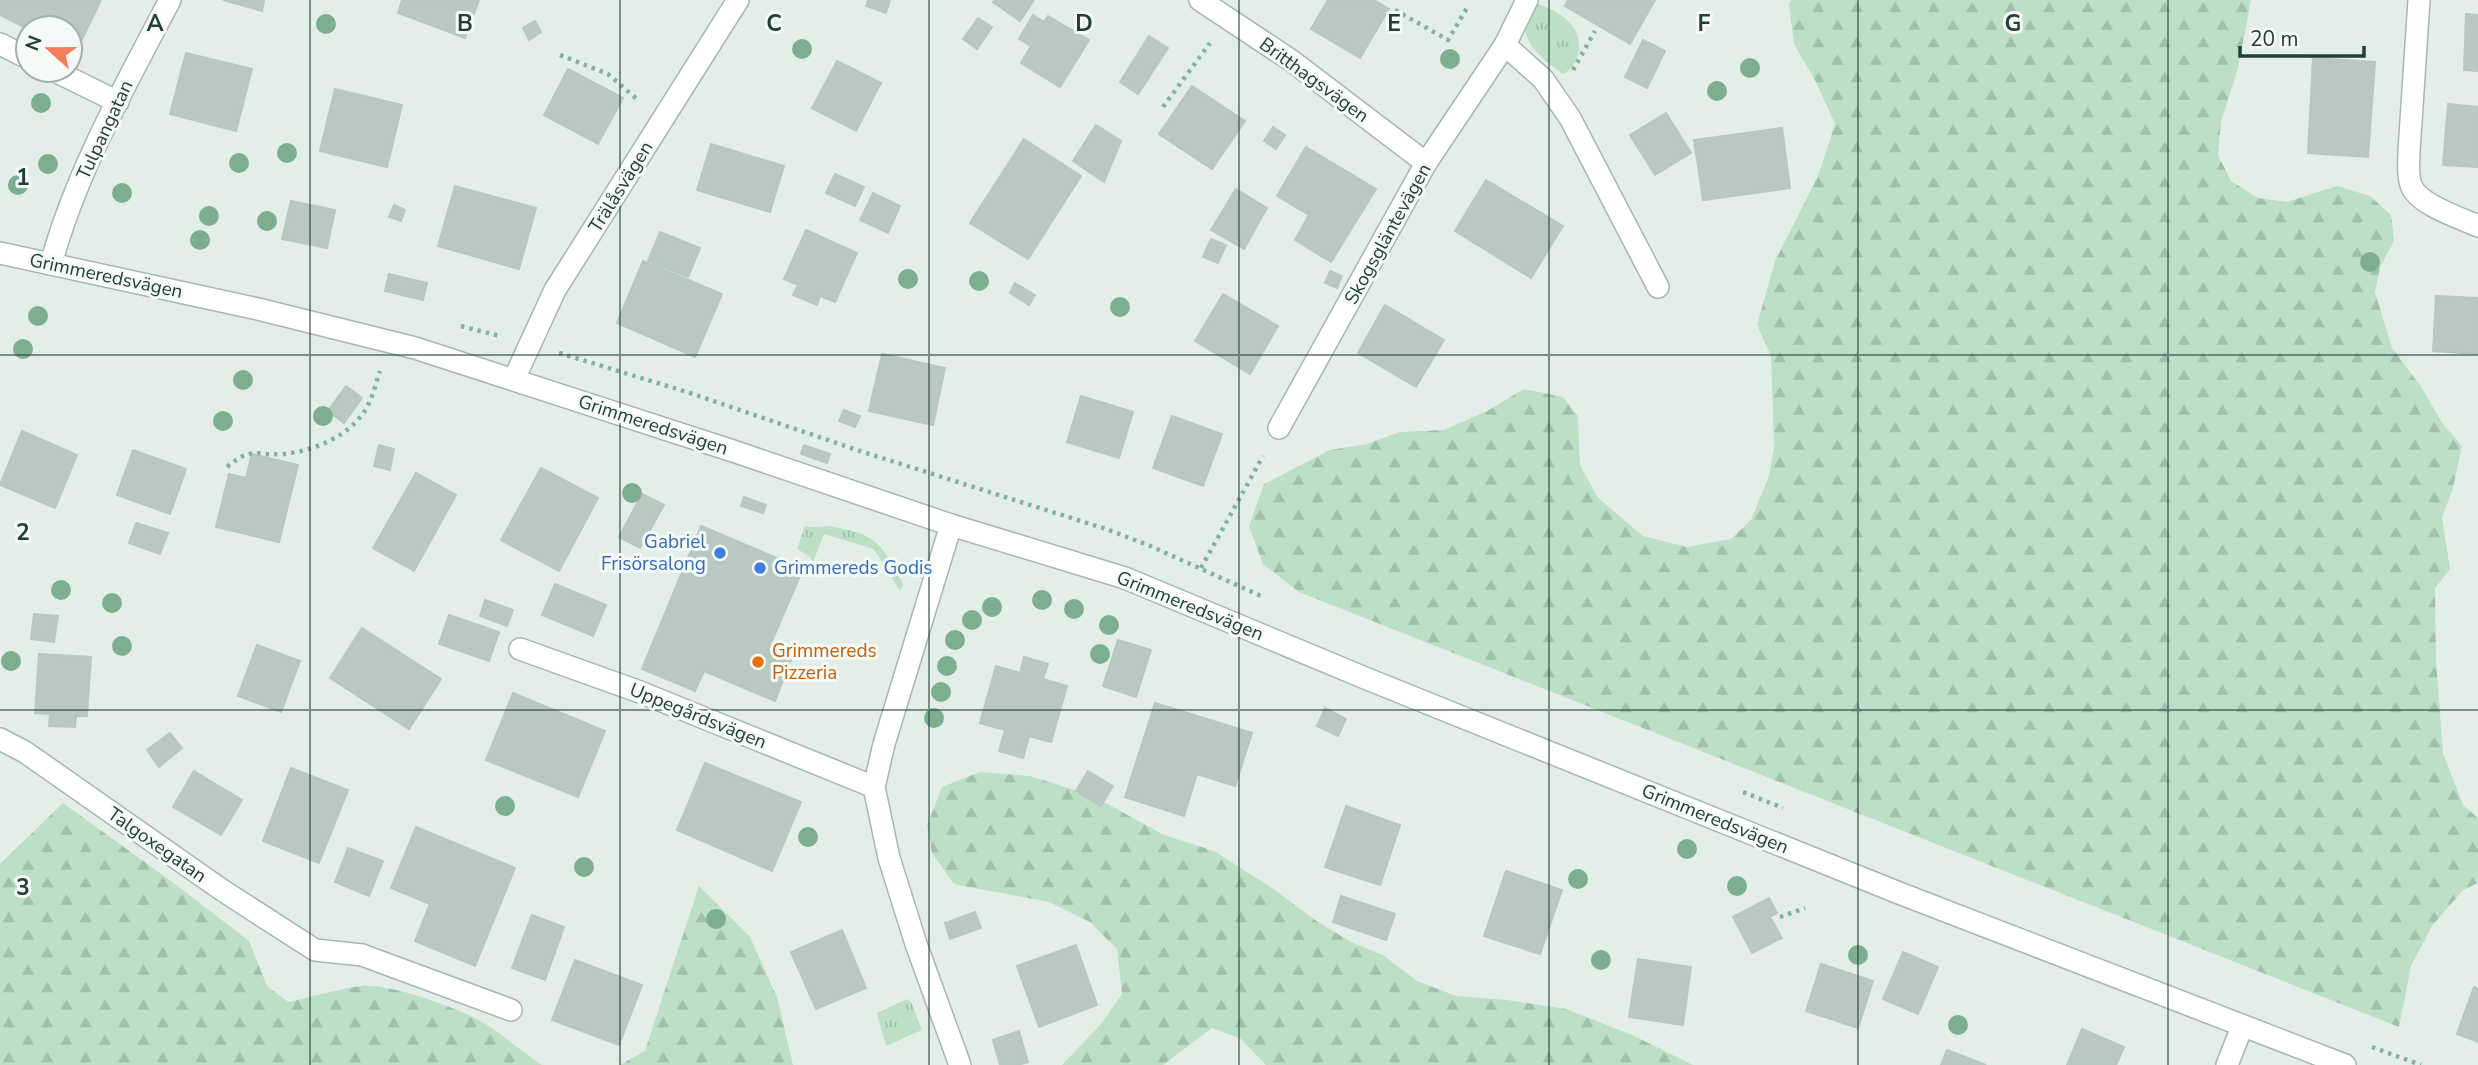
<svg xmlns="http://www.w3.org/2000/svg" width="2478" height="1065" viewBox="0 0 2478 1065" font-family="'Nunito Sans',sans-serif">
  <defs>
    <pattern id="grass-tufts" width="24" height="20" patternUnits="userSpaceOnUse" patternTransform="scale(1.75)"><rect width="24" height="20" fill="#bcdfc5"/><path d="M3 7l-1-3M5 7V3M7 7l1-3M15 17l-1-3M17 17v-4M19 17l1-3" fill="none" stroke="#a1c0aa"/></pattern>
    <pattern id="forest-firs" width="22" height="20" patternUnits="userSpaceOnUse" patternTransform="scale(1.75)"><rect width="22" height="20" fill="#bcdfc5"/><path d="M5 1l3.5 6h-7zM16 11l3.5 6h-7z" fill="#a1c0aa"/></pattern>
  </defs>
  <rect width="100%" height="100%" fill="#e4eee9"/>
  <g fill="url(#grass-tufts)">
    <path d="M1535,3C1545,6 1562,14 1569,22C1584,36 1582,65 1563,74C1549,64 1523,45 1525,25C1526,17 1531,10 1535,3Z"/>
    <path d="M805,526C815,528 818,527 827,526C832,526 839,528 844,529C881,536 886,554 903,584L900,591L874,549L824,534L813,562L809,556L797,549Z"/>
    <path d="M907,999L911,1002L922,1030L886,1046L877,1013Z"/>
  </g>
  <g fill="url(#forest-firs)">
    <path d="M1791,0H2251L2238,68L2221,122L2218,155L2231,181L2258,198L2287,202L2337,186L2370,196L2391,215L2394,241L2380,267L2375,292L2392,348L2422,388L2442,423L2462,446L2453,488L2442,517L2450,569L2435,588L2436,660L2443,753L2463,805L2478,818V883L2463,890L2432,926L2411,966L2399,1027L1299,592L1263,564L1249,526L1264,484L1330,450L1367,444L1400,432L1444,430L1487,411L1524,389L1563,397L1578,416L1580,465L1598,498L1643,536L1687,547L1731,539L1751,520L1769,476L1774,447L1771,356L1757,325L1775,261L1818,176L1835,124L1816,82L1794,44L1789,4Z"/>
    <path d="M980,772L1030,776L1093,796L1164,835L1214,851L1272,888L1315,920L1351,942L1383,955L1417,981L1456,996L1507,1000L1566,1009L1632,1035L1693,1065H1266L1241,1039L1212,1028L1163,1065H1062L1101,1024L1122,994L1117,949L1090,922L1049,902L954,884L932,853L927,826L942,787Z"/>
    <path d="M63,803L175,884L249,941L267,986L288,1002C313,997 338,989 362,986C391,983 466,1010 490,1027C508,1039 524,1053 542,1065H0V864Z"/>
    <path d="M699,886L750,937L777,997L793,1065H620L645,1051Z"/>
  </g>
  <g fill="#b9c9c2" stroke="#b6c8c0" stroke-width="2">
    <path d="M0,0H101L76,52L70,49V28L28,29L0,15Z"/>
    <path d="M223,0H264L262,11Z"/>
    <path d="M402,0H479L465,38L398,13Z"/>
    <path d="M868,0H890L886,13L866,6Z"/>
    <path d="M995,0H1034L1020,21L993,2Z"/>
    <path d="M1328,0H1374L1389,9L1360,58L1311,29Z"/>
    <path d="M1568,0H1655L1630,44L1565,6Z"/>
    <path d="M2466,14L2478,15V71L2464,70Z"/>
    <path d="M1033,15L1044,22L1048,16L1089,40L1060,87L1021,63L1031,46L1019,39Z"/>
    <path d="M978,18L992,27L977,49L963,39Z"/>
    <path d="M535,21L541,32L529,40L523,28Z"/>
    <path d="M1149,36L1168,48L1138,94L1120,82Z"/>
    <path d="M1643,40L1665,51L1647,88L1625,77Z"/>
    <path d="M186,53L252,69L236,131L170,114Z"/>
    <path d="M2313,58L2375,62L2368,157L2308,153Z"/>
    <path d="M837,61L881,83L856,131L812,108Z"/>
    <path d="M568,69L623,98L598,144L544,115Z"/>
    <path d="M1192,86L1245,121L1212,169L1159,134Z"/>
    <path d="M335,89L402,105L387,167L320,151Z"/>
    <path d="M2448,104L2478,107V167L2443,165Z"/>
    <path d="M1666,113L1691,153L1655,175L1630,135Z"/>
    <path d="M1096,125L1121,141L1104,182L1073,161Z"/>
    <path d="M1273,127L1285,135L1276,149L1264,141Z"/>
    <path d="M1782,128L1790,188L1703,200L1694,140Z"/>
    <path d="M1024,139L1081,176L1028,259L970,223Z"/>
    <path d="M711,144L784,166L770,212L697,190Z"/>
    <path d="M1306,147L1376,189L1331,262L1295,240L1309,215L1277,196Z"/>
    <path d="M835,174L864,187L855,206L826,193Z"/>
    <path d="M1486,180L1563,226L1531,278L1455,231Z"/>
    <path d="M455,186L536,208L519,269L438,246Z"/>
    <path d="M1236,189L1267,208L1244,249L1211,230Z"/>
    <path d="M873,193L900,206L888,233L860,220Z"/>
    <path d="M291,201L335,210L327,248L282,239Z"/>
    <path d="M394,205L405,210L401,221L389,217Z"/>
    <path d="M806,230L857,253L835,302L820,296L817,305L793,295L798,285L784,279Z"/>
    <path d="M660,232L700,248L688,277L648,261Z"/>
    <path d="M1211,239L1226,245L1218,263L1203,257Z"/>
    <path d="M643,261L722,294L695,357L617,323Z"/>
    <path d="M1330,271L1342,276L1337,288L1325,283Z"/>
    <path d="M389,274L427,283L423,300L385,291Z"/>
    <path d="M1015,283L1035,295L1029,305L1010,293Z"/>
    <path d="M1223,294L1278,326L1250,374L1195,341Z"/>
    <path d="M2436,296L2478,298V354L2433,351Z"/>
    <path d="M1385,305L1444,340L1416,387L1358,353Z"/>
    <path d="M882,354L945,368L933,425L869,411Z"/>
    <path d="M346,386L362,398L344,423L328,411Z"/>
    <path d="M1081,396L1133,412L1119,458L1067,442Z"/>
    <path d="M844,410L860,416L855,427L839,421Z"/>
    <path d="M1172,416L1222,434L1203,486L1153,468Z"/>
    <path d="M22,431L77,455L55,508L0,485Z"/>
    <path d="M379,445L394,449L390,470L374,466Z"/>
    <path d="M804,445L830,454L827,463L801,454Z"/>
    <path d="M133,450L186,469L170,514L117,495Z"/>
    <path d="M252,454L298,465L279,542L216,527L229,474L246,478Z"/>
    <path d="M541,468L598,498L559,571L501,540Z"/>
    <path d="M416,473L456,495L414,571L373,548Z"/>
    <path d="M642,494L664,505L640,548L619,537Z"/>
    <path d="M744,497L766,505L763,513L741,506Z"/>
    <path d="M136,523L168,533L160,554L129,543Z"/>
    <path d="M701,526L803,569L768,650L791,660L775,701L704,671L695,691L642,669Z"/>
    <path d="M555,584L606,605L593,636L542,615Z"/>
    <path d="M485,600L513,610L507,626L480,616Z"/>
    <path d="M34,614L58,616L54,642L31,639Z"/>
    <path d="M449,615L499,632L489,661L439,644Z"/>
    <path d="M362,628L441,679L409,729L330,678Z"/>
    <path d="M1118,640L1151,650L1136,697L1103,686Z"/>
    <path d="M257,645L300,661L281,712L238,696Z"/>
    <path d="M39,654L91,657L87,716H76L75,727L49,726L50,714L35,713Z"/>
    <path d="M1024,657L1048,664L1043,679L1067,686L1051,742L1029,736L1023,758L999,751L1005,730L980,723L996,666L1020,673Z"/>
    <path d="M513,693L605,731L578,797L486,760Z"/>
    <path d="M1155,703L1252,733L1235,786L1197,774L1184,816L1125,797Z"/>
    <path d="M1325,708L1346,719L1338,736L1317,726Z"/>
    <path d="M170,733L182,748L159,767L147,750Z"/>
    <path d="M705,763L801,802L772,871L677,830Z"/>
    <path d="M291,768L348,790L319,863L263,841Z"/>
    <path d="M194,771L242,800L221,835L173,807Z"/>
    <path d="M1088,771L1113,786L1101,806L1076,791Z"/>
    <path d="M1346,806L1400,825L1380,885L1325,867Z"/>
    <path d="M416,827L515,868L475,966L415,941L430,904L391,888Z"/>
    <path d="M348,848L383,861L369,896L335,882Z"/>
    <path d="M1506,871L1562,890L1540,954L1484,936Z"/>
    <path d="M1341,896L1395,914L1386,940L1333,922Z"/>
    <path d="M1769,898L1777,913L1770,917L1782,938L1752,953L1733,917Z"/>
    <path d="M975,912L981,928L950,939L945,923Z"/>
    <path d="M532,915L564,927L545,980L512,968Z"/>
    <path d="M842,930L866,988L816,1009L791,952Z"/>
    <path d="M1076,945L1097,1005L1039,1027L1017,966Z"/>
    <path d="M1903,952L1938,967L1918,1014L1883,999Z"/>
    <path d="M1638,959L1691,967L1683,1025L1629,1017Z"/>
    <path d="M575,960L642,985L619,1045L552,1020Z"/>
    <path d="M1821,964L1873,981L1858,1028L1806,1011Z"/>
    <path d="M2474,987L2478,989V1042L2457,1034Z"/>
    <path d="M2082,1029L2124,1047L2116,1065H2067Z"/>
    <path d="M1019,1031L1028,1062L1018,1065H1000L993,1040Z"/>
    <path d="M1947,1050L1986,1065H1941Z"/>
  </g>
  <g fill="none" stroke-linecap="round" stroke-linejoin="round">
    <defs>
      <g id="minor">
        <path d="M1200,0L1292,61L1426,163"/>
        <path d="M2419,0L2409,151C2409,162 2407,174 2411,185C2417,204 2460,218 2478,226"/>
        <path d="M0,44L28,58"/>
        <path d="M1505,45L1543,79L1570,118L1658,287"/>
        <path d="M53,70L118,102"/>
        <path d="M0,253L258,309L415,348L733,451L951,525L1125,578L1365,678L1899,893L2345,1065"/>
        <path d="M51,264C76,172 126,84 170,0"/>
        <path d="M514,379L555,290L738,0"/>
        <path d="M1279,428L1426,163L1505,45L1527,0"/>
        <path d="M951,525L884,744L874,787L889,858L916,944L960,1065"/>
        <path d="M520,649L640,692L874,787"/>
        <path d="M0,739L25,752L222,890L315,950L362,955L511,1010"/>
        <path d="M2227,1065L2242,1027"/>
      </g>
    </defs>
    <use href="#minor" stroke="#a6b6b0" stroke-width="24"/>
    <g stroke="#83b2a3" stroke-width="4.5" stroke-dasharray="3.5 5" stroke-linecap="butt">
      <path d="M1395,10L1448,40L1467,8"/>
      <path d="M560,55L608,74L639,101"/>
      <path d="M1573,70L1595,31"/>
      <path d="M1163,107L1210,43"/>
      <path d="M461,326L500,336"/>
      <path d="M559,353L687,392L860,451L1106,529L1148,545L1261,596"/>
      <path d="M227,467C252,446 254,456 283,454C314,451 351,436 367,407C373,396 376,383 380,371"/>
      <path d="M1201,568L1263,456"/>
      <path d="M1743,792L1783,808"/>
      <path d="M1780,917L1805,908"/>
      <path d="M2372,1047L2421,1065"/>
    </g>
    <use href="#minor" stroke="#fff" stroke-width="21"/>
  </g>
  <g fill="#7eae90">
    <circle cx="326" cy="24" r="10"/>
    <circle cx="802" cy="49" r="10"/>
    <circle cx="1450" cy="59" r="10"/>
    <circle cx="1750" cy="68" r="10"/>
    <circle cx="1717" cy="91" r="10"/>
    <circle cx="41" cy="103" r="10"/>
    <circle cx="287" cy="153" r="10"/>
    <circle cx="239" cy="163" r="10"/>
    <circle cx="48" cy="164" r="10"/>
    <circle cx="18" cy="185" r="10"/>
    <circle cx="122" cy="193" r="10"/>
    <circle cx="209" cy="216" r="10"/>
    <circle cx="267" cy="221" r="10"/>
    <circle cx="200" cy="240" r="10"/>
    <circle cx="2370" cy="262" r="10"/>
    <circle cx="908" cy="279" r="10"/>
    <circle cx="979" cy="281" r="10"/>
    <circle cx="1120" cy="307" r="10"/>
    <circle cx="38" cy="316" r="10"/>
    <circle cx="23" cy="349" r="10"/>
    <circle cx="243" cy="380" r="10"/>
    <circle cx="323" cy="416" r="10"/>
    <circle cx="223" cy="421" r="10"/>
    <circle cx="632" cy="493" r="10"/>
    <circle cx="61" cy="590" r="10"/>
    <circle cx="1042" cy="600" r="10"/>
    <circle cx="112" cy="603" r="10"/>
    <circle cx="992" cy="607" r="10"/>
    <circle cx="1074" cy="609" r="10"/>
    <circle cx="972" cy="620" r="10"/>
    <circle cx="1109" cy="625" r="10"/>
    <circle cx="955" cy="640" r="10"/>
    <circle cx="122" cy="646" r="10"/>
    <circle cx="1100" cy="654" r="10"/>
    <circle cx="11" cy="661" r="10"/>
    <circle cx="947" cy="666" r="10"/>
    <circle cx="941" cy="692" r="10"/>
    <circle cx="934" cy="718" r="10"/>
    <circle cx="505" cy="806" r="10"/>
    <circle cx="808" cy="837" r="10"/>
    <circle cx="1687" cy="849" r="10"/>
    <circle cx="584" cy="867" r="10"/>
    <circle cx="1578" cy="879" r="10"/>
    <circle cx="1737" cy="886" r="10"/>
    <circle cx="716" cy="919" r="10"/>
    <circle cx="1858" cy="955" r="10"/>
    <circle cx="1601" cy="960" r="10"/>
    <circle cx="1958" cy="1025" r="10"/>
  </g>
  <path fill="none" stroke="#224038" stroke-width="2" stroke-opacity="0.55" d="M310,0V1065M620,0V1065M929,0V1065M1239,0V1065M1549,0V1065M1858,0V1065M2168,0V1065M0,355H2478M0,710H2478"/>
  <g fill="#3f7fe0" stroke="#f5faf7" stroke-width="2.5">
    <circle cx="720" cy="553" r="7"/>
    <circle cx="760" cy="568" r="7"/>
  </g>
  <circle fill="#e8710a" stroke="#f5faf7" stroke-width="2.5" cx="758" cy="662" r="7"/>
  <g text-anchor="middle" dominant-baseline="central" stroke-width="6" stroke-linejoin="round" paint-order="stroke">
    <g font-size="19" fill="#224038" stroke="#f5faf7">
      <text transform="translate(1314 80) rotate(36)">Britthagsvägen</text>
      <text transform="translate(105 130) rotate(-65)">Tulpangatan</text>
      <text transform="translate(621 187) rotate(-58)">Trälåsvägen</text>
      <text transform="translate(1388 234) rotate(-61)">Skogsgläntevägen</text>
      <text transform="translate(106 276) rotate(12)">Grimmeredsvägen</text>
      <text transform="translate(653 425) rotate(18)">Grimmeredsvägen</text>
      <text transform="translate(1190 606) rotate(22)">Grimmeredsvägen</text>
      <text transform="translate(698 716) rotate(22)">Uppegårdsvägen</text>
      <text transform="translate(1715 819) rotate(22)">Grimmeredsvägen</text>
      <text transform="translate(157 845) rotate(35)">Talgoxegatan</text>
    </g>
    <g font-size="19" fill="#366cbe" stroke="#f5faf7" text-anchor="end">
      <text x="706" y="542">Gabriel<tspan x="706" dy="22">Frisörsalong</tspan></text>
      <text x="774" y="568" text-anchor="start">Grimmereds Godis</text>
    </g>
    <g font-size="19" fill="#c56008" stroke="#f5faf7" text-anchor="start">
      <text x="772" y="651">Grimmereds<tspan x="772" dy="22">Pizzeria</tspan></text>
    </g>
  </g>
  <g font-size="23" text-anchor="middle" font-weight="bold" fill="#224038" stroke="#f5faf7" stroke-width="6" stroke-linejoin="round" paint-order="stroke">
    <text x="155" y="31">A</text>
    <text x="465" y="31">B</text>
    <text x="774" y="31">C</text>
    <text x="1084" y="31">D</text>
    <text x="1394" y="31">E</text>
    <text x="1704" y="31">F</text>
    <text x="2013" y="31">G</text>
    <text x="23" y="185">1</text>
    <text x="23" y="540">2</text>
    <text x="23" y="895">3</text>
  </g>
  <g transform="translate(49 49) rotate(291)"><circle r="33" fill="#f5faf7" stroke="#a1b0ab" stroke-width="2"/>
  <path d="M0-5L12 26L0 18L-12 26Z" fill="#f67d5a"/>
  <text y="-10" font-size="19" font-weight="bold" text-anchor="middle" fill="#224038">N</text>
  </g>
  <path d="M2240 46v10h124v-10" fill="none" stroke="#224038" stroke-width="3.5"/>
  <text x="2250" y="46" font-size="21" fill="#224038" stroke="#f5faf7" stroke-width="5" paint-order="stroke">20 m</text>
</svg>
